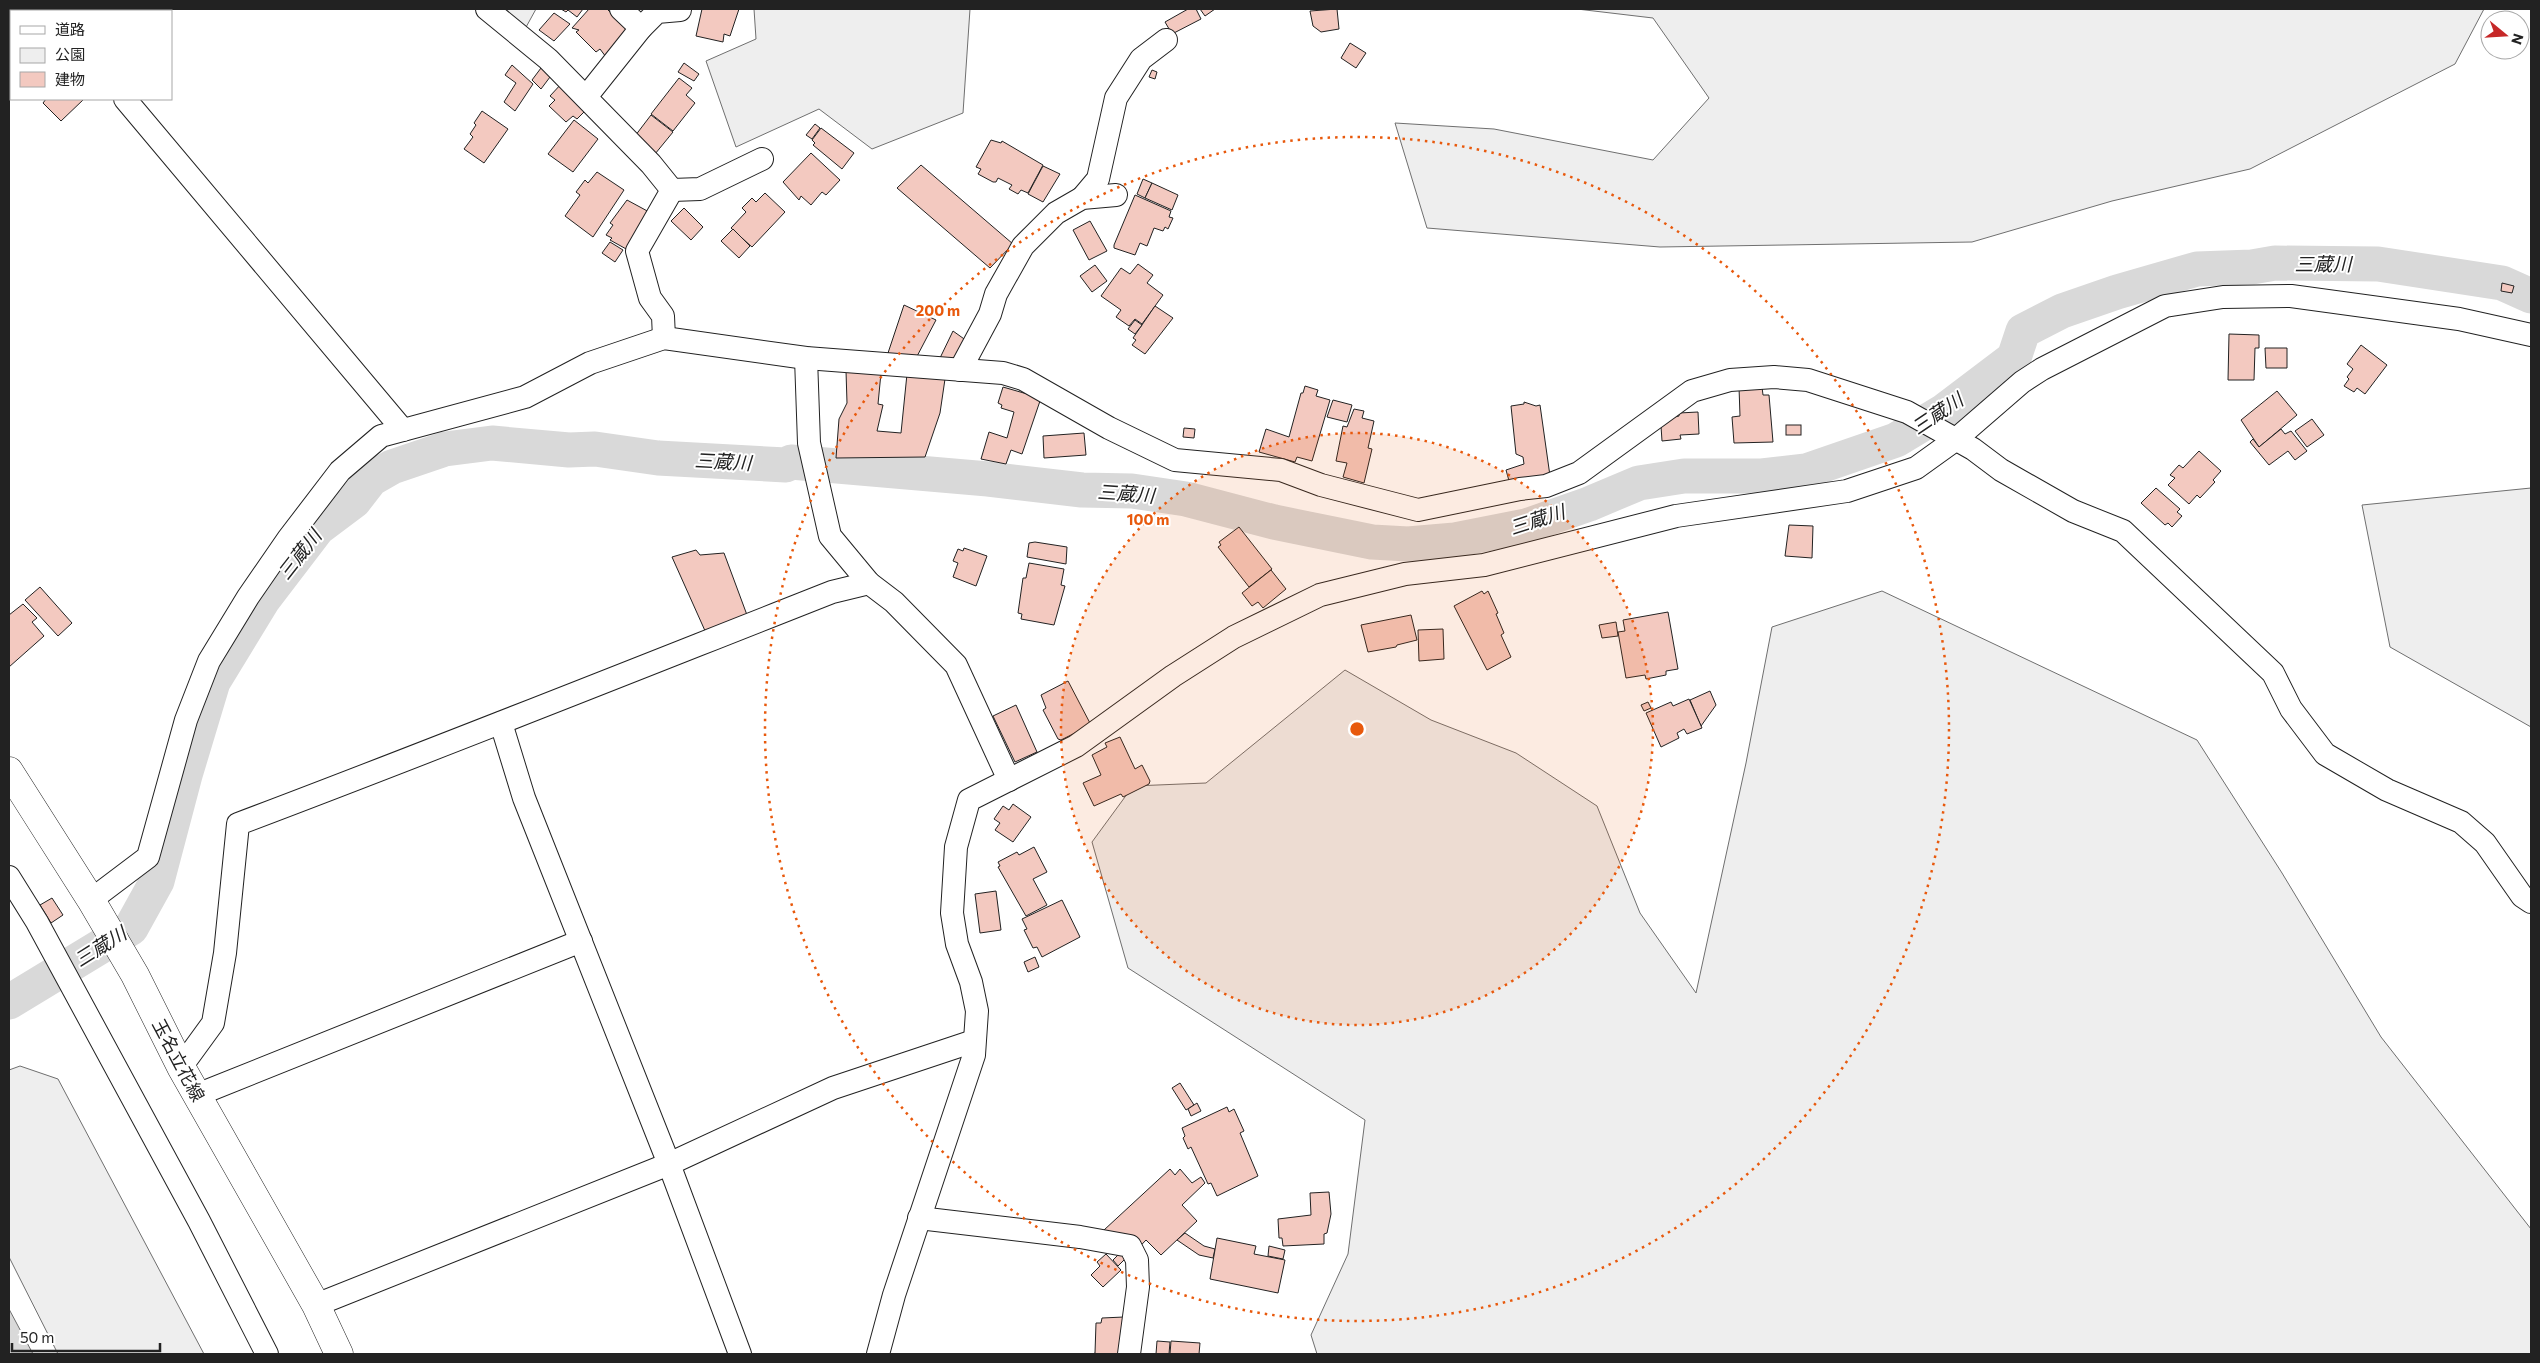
<svg xmlns="http://www.w3.org/2000/svg" width="2540" height="1363" viewBox="0 0 2540 1363" font-family="Commissioner,'Noto Sans JP',sans-serif">
  <rect width="100%" height="100%" fill="#fff"/>
  <g fill="#eee" stroke="#6f6f6f">
    <path d="M502,9H536L525,29Z"/>
    <path d="M754,9H970L963,113L872,149L819,109L736,147L706,61L756,39Z"/>
    <path d="M1577,9H2484L2455,64L2250,169L2112,201L1972,242L1660,247L1427,228L1395,123L1494,129L1653,160L1709,98L1653,18Z"/>
    <path d="M2531,488V727L2390,647L2362,505Z"/>
    <path d="M1882,591L2197,740L2282,873L2381,1037L2531,1229V1354H1317L1311,1335L1348,1254L1365,1120L1128,968L1092,842L1133,786L1206,783L1345,670L1431,720L1516,753L1597,806L1640,913L1696,993L1746,763L1772,627Z"/>
    <path d="M20,1066L58,1079L204,1354H58L9,1257V1070Z"/>
  </g>
  <path fill="#d9d9d9" stroke="#6f6f6f" d="M9,1309L33,1354H9Z"/>
  <g fill="none" stroke-linecap="round" stroke-linejoin="round">
    <path stroke="#d9d9d9" stroke-width="35" d="M9,1002L131,928L157,881L185,775L213,682L263,600L318,528L354,501L371,479L392,467L445,449L492,443L569,450L595,449L658,458L786,465L791,462L988,479L1082,490L1132,491L1186,499L1274,522L1372,542L1408,544L1455,540L1526,526L1589,504L1639,483L1684,476H1762L1806,471L1896,440L1944,411L2014,358L2023,331L2062,311L2117,292L2197,269L2252,267L2275,263L2378,264L2502,283L2531,296"/>
  </g>
  <g fill="#f3c9c0" stroke="#222">
    <path d="M561,9H583L577,17L568,10L566,12Z"/>
    <path d="M589,9H607L631,33L606,57L600,49L596,52L576,32L579,30L572,28Z"/>
    <path d="M702,9H739L730,36L724,34L723,42L696,36Z"/>
    <path d="M1188,9H1196L1201,19L1172,34L1165,22Z"/>
    <path d="M1200,9H1215L1205,16Z"/>
    <path d="M1337,9L1339,29L1321,32L1313,26L1310,11Z"/>
    <path d="M554,13L570,24L554,41L539,30Z"/>
    <path d="M11,19V54L9,52V22Z"/>
    <path d="M1350,43L1366,53L1356,68L1341,58Z"/>
    <path d="M684,63L699,74L694,81L678,72Z"/>
    <path d="M544,64L553,73L541,89L532,80Z"/>
    <path d="M512,65L533,84L515,111L504,102L516,83L505,75Z"/>
    <path d="M1152,70L1157,72L1155,79L1149,77Z"/>
    <path d="M679,78L692,88L686,95L695,103L673,131L651,114Z"/>
    <path d="M562,83L588,108L577,119L573,116L566,122L549,106L555,100L550,96Z"/>
    <path d="M46,99H84L61,121L43,103Z"/>
    <path d="M482,111L508,129L484,163L464,149L473,137L470,134L476,125L474,123Z"/>
    <path d="M651,115L673,132L655,154L635,136Z"/>
    <path d="M574,120L598,139L573,172L548,154Z"/>
    <path d="M815,124L820,128L812,139L806,135Z"/>
    <path d="M821,128L854,153L842,169L813,145L815,143L812,140Z"/>
    <path d="M991,140L1001,143L1002,141L1043,165L1028,193L1021,190L1018,194L1009,189L1012,185L998,178L996,182H993L978,174L981,169L976,167Z"/>
    <path d="M811,153L840,180L826,195L822,192L811,205L801,196L799,200L783,182Z"/>
    <path d="M921,165L1013,244L990,268L897,188Z"/>
    <path d="M1043,166L1060,174L1043,202L1028,194Z"/>
    <path d="M597,172L624,190L593,237L565,216L580,195L576,192L585,180L588,183Z"/>
    <path d="M1143,179L1152,183L1145,198L1137,194Z"/>
    <path d="M1152,183L1178,195L1172,210L1145,198Z"/>
    <path d="M765,193L785,212L752,247L731,228L746,212L742,208L752,198L756,202Z"/>
    <path d="M1135,195L1171,211L1169,217L1173,218L1168,229L1165,227L1163,231L1154,228L1147,246L1140,243L1135,255L1114,248V245Z"/>
    <path d="M627,200L651,213L628,250L610,240L612,238L606,235L613,225L610,223Z"/>
    <path d="M684,208L703,227L691,240L671,221Z"/>
    <path d="M1090,221L1107,251L1089,260L1073,230Z"/>
    <path d="M733,229L750,246L739,258L721,241Z"/>
    <path d="M610,242L623,250L615,262L602,253Z"/>
    <path d="M1138,264L1153,275L1147,283L1163,295L1142,324L1135,319L1129,326L1116,317L1121,310L1101,296L1121,268L1130,274Z"/>
    <path d="M1095,265L1107,281L1092,292L1080,276Z"/>
    <path d="M2502,283L2514,286L2512,293L2501,291Z"/>
    <path d="M904,305L936,320L914,362L888,353Z"/>
    <path d="M1155,306L1173,318L1145,354L1132,345L1136,340L1133,338Z"/>
    <path d="M1135,320L1142,325L1135,334L1128,329Z"/>
    <path d="M953,331L967,341L951,361L940,358Z"/>
    <path d="M2229,334L2259,335V348H2255L2254,380H2228Z"/>
    <path d="M2361,345L2387,365L2365,394L2357,388L2354,392L2344,386L2349,379L2347,377L2353,369L2347,364Z"/>
    <path d="M2265,348H2287V368H2266Z"/>
    <path d="M846,371L881,373L878,404L883,405L877,431L901,433L907,374L945,379L940,413L925,457L836,458L839,419L847,403Z"/>
    <path d="M1305,386L1318,390L1316,396L1330,400L1312,461L1297,457L1295,462L1259,452L1266,429L1289,437L1301,393H1303Z"/>
    <path d="M1003,387L1041,398L1022,454L1011,450L1006,464L981,459L989,432L1007,438L1014,412L1001,408L1002,405L998,403Z"/>
    <path d="M1739,387H1762L1763,395H1769L1773,442L1734,443L1732,417L1740,416Z"/>
    <path d="M2277,391L2297,415L2259,447L2241,420Z"/>
    <path d="M1333,400L1352,405L1347,422L1327,417Z"/>
    <path d="M1524,402L1536,406L1540,405L1550,476L1511,488L1506,470L1524,464L1523,457L1516,454L1511,406L1524,404Z"/>
    <path d="M1354,409L1364,411L1362,418L1374,421L1368,448L1372,449L1364,483L1343,477L1347,463L1336,461L1343,426L1347,427Z"/>
    <path d="M1698,412L1699,434L1680,435L1681,439L1662,441L1661,426L1670,418L1679,416V413Z"/>
    <path d="M2312,419L2324,435L2307,447L2295,431Z"/>
    <rect x="1786" y="425" width="15" height="10"/>
    <path d="M1184,428L1195,429L1194,438L1183,437Z"/>
    <path d="M2281,429L2285,434L2291,431L2307,451L2295,460L2288,451L2269,465L2250,442L2253,439L2259,447Z"/>
    <path d="M1084,433L1086,455L1044,458L1043,436Z"/>
    <path d="M2199,451L2221,471L2213,480L2215,482L2200,498L2197,495L2189,504L2168,485L2175,478L2170,475L2179,465L2183,468Z"/>
    <path d="M2156,488L2180,509L2177,512L2182,516L2172,527L2168,523L2165,525L2141,503Z"/>
    <path d="M1789,525L1813,526L1812,558L1785,556Z"/>
    <path d="M1239,527L1272,569L1249,587L1218,547L1221,545L1219,542Z"/>
    <path d="M1035,542L1067,547L1066,564L1027,557L1029,543Z"/>
    <path d="M964,548L987,556L976,586L953,577L958,563L953,561L958,549L963,551Z"/>
    <path d="M696,550L700,555L724,553L747,615L706,633L672,557Z"/>
    <path d="M1029,563L1064,569L1061,585L1065,586L1054,625L1021,619L1022,614L1018,613L1023,578H1026Z"/>
    <path d="M1271,570L1286,589L1263,608L1258,602L1252,606L1242,593Z"/>
    <path d="M40,587L72,623L58,636L25,600Z"/>
    <path d="M1482,591L1484,594L1488,591L1498,613L1496,614L1504,633L1501,635L1511,657L1487,670L1454,606Z"/>
    <path d="M23,604L37,618L32,622L44,636L9,667V615Z"/>
    <path d="M1668,612L1678,669L1666,671V675L1646,679L1645,675L1626,678L1618,632L1625,631L1623,620Z"/>
    <path d="M1411,615L1417,640L1397,645L1396,647L1368,652L1361,625Z"/>
    <path d="M1616,622L1618,636L1602,638L1599,625Z"/>
    <path d="M1443,629L1444,659L1419,661L1418,630Z"/>
    <path d="M1068,681L1091,725L1061,740L1058,739L1043,710L1046,708L1041,695Z"/>
    <path d="M1710,691L1716,705L1701,726L1690,700Z"/>
    <path d="M1689,699L1702,728L1687,734L1684,729L1677,733L1679,738L1661,747L1646,713L1671,702L1673,706Z"/>
    <path d="M1648,702L1651,708L1644,711L1641,705Z"/>
    <path d="M1016,705L1037,752L1015,762L993,716Z"/>
    <path d="M1120,737L1135,769L1142,765L1150,781L1149,784L1123,797L1121,794L1094,806L1083,783L1101,775L1092,755L1107,747L1105,743Z"/>
    <path d="M1013,804L1031,817L1013,842L995,830L1000,823L994,819L1003,806L1009,810Z"/>
    <path d="M1034,847L1047,872L1033,879L1047,905L1026,916L998,867L1000,866L998,862L1017,852L1019,855Z"/>
    <path d="M996,891L1001,930L980,933L975,894Z"/>
    <path d="M52,898L63,915L51,923L40,905Z"/>
    <path d="M1062,900L1080,937L1042,957L1037,947L1033,948L1024,930L1027,929L1022,919Z"/>
    <path d="M1035,957L1039,967L1028,972L1024,962Z"/>
    <path d="M1180,1083L1194,1105L1186,1110L1172,1088Z"/>
    <path d="M1197,1103L1201,1111L1191,1116L1188,1109Z"/>
    <path d="M1227,1107L1229,1112L1234,1109L1244,1131L1240,1133L1258,1176L1217,1196L1211,1183L1208,1184L1191,1147L1188,1149L1183,1138L1185,1136L1182,1128Z"/>
    <path d="M1170,1169L1175,1175L1180,1169L1192,1183L1201,1177L1205,1183L1182,1205L1197,1221L1161,1255L1146,1240L1130,1257L1104,1230Z"/>
    <path d="M1329,1192L1331,1214L1327,1233L1324,1234V1244L1283,1246L1282,1238H1279L1278,1219L1311,1215L1310,1193Z"/>
    <path d="M1185,1233L1204,1246L1215,1249L1213,1258L1199,1255L1177,1240Z"/>
    <path d="M1217,1238L1256,1246L1254,1254L1285,1260L1278,1293L1210,1279Z"/>
    <path d="M1269,1246L1285,1250L1283,1259L1268,1256Z"/>
    <path d="M1121,1252L1126,1258L1118,1266L1113,1260Z"/>
    <path d="M1106,1254L1121,1270L1103,1287L1091,1275L1100,1266L1097,1262Z"/>
    <path d="M1124,1317L1130,1354H1093L1095,1353L1096,1323H1101L1102,1318Z"/>
    <path d="M1157,1341L1170,1342L1169,1354H1156Z"/>
    <path d="M1171,1341L1200,1343L1199,1354H1170Z"/>
  </g>
  <g fill="none" stroke-linecap="round" stroke-linejoin="round">
    <defs>
      <g id="minor">
        <path d="M49,9L51,11"/>
        <path d="M487,9L548,59L651,164L672,190L637,251L650,298L663,316L664,338"/>
        <path d="M621,9L641,28"/>
        <path d="M586,97L641,28L657,12L680,10"/>
        <path d="M125,99L403,430"/>
        <path d="M672,190L700,189L762,159"/>
        <path d="M1082,198L1098,179L1116,98L1141,59L1166,40"/>
        <path d="M806,358L809,443L830,536L869,583L894,602L956,665L1009,780"/>
        <path d="M960,370L990,314L996,294L1023,246L1056,213L1082,198L1116,195"/>
        <path d="M501,723L524,798L669,1164L740,1354"/>
        <path d="M9,877L37,922L199,1221L267,1354"/>
        <path d="M91,900L148,857L186,720L209,661L248,597L288,539L340,471L381,436L525,397L590,363L664,338L806,358L1003,373L1023,379L1109,428L1175,460L1281,470L1321,485L1418,510L1520,489L1546,486L1579,473L1692,391L1730,380L1774,377L1808,380L1907,412L1973,449L2001,470L2073,511L2123,531L2273,673L2291,709L2325,754L2387,790L2461,822L2485,843L2522,896L2531,902"/>
        <path d="M181,1067L213,1023L225,953L238,824C437,749 634,670 832,592L869,583"/>
        <path d="M197,1095L581,941"/>
        <path d="M919,1218L1080,1237L1130,1246L1137,1260L1138,1287L1129,1354"/>
        <path d="M316,1305L669,1164L833,1088L974,1041"/>
        <path d="M878,1354L894,1295L974,1055L977,1011L971,982L957,944L952,913L956,847L969,800L1076,746L1173,676L1234,637L1320,595L1405,574L1484,565L1676,516L1847,491L1916,468L1955,440L2022,382L2042,369L2165,306L2223,297L2291,296L2459,319L2531,335"/>
      </g>
      <path id="major" d="M9,771L91,900L135,975L181,1067L316,1305L339,1354"/>
    </defs>
    <use href="#minor" stroke="#222" stroke-width="24"/>
    <use href="#major" stroke="#222" stroke-width="29"/>
    <use href="#minor" stroke="#fff" stroke-width="22"/>
    <use href="#major" stroke="#fff" stroke-width="28"/>
  </g>
  <circle cx="1357" cy="729" r="296" fill="#e8590c" fill-opacity=".12"/>
  <g fill="none" stroke="#e8590c" stroke-width="2.5" stroke-dasharray="2.5 5">
    <circle cx="1357" cy="729" r="296"/>
    <circle cx="1357" cy="729" r="592"/>
  </g>
  <g text-anchor="middle" dominant-baseline="central" stroke-width="4" stroke-linejoin="round" paint-order="stroke">
    <g font-size="18" fill="#222" stroke="#fff">
      <text transform="translate(179 1060) rotate(62)">玉名立花線</text>
    </g>
    <g font-size="19" font-style="italic" fill="#222" stroke="#fff">
      <text x="2323" y="263">三蔵川</text>
      <text transform="translate(1937 413) rotate(-34)">三蔵川</text>
      <text transform="translate(723 461) rotate(3)">三蔵川</text>
      <text transform="translate(1126 493) rotate(4)">三蔵川</text>
      <text transform="translate(1537 519) rotate(-18)">三蔵川</text>
      <text transform="translate(299 554) rotate(-52)">三蔵川</text>
      <text transform="translate(100 946) rotate(-32)">三蔵川</text>
    </g>
  </g>
  <circle cx="1357" cy="729" r="8" fill="#e8590c" stroke="#fff" stroke-width="2.5"/>
  <g font-size="15" text-anchor="middle" font-weight="bold" fill="#e8590c" stroke="#fff" stroke-width="4" stroke-linejoin="round" paint-order="stroke">
    <text x="938" y="316">200 m</text>
    <text x="1148" y="525">100 m</text>
  </g>
  <rect width="2540" height="1363" fill="none" stroke="#222222" stroke-width="20"/>
  <rect x="10" y="10" width="162" height="90" fill="#ffffff" stroke="#a7a7a7"/>
  <rect x="20" y="26" width="25" height="8" fill="#ffffff" stroke="#a7a7a7"/>
  <text x="55" y="35" font-size="15" fill="#222222">道路</text>
  <rect x="20" y="48" width="25" height="15" fill="#eeeeee" stroke="#a7a7a7"/>
  <text x="55" y="60" font-size="15" fill="#222222">公園</text>
  <rect x="20" y="72" width="25" height="15" fill="#f3c9c0" stroke="#a7a7a7"/>
  <text x="55" y="85" font-size="15" fill="#222222">建物</text>
  <g transform="translate(2505 35) rotate(108)"><circle r="24" fill="#ffffff" stroke="#a7a7a7"/>
  <path d="M0-4L9 19L0 12L-9 19Z" fill="#c62828"/>
  <text y="-8" font-size="14" font-weight="bold" text-anchor="middle" fill="#222222">N</text>
  </g>
  <path d="M12 1343v8h148v-8" fill="none" stroke="#222222" stroke-width="2.5"/>
  <text x="20" y="1343" font-size="15" fill="#222222" stroke="#ffffff" stroke-width="4" paint-order="stroke">50 m</text>
</svg>
